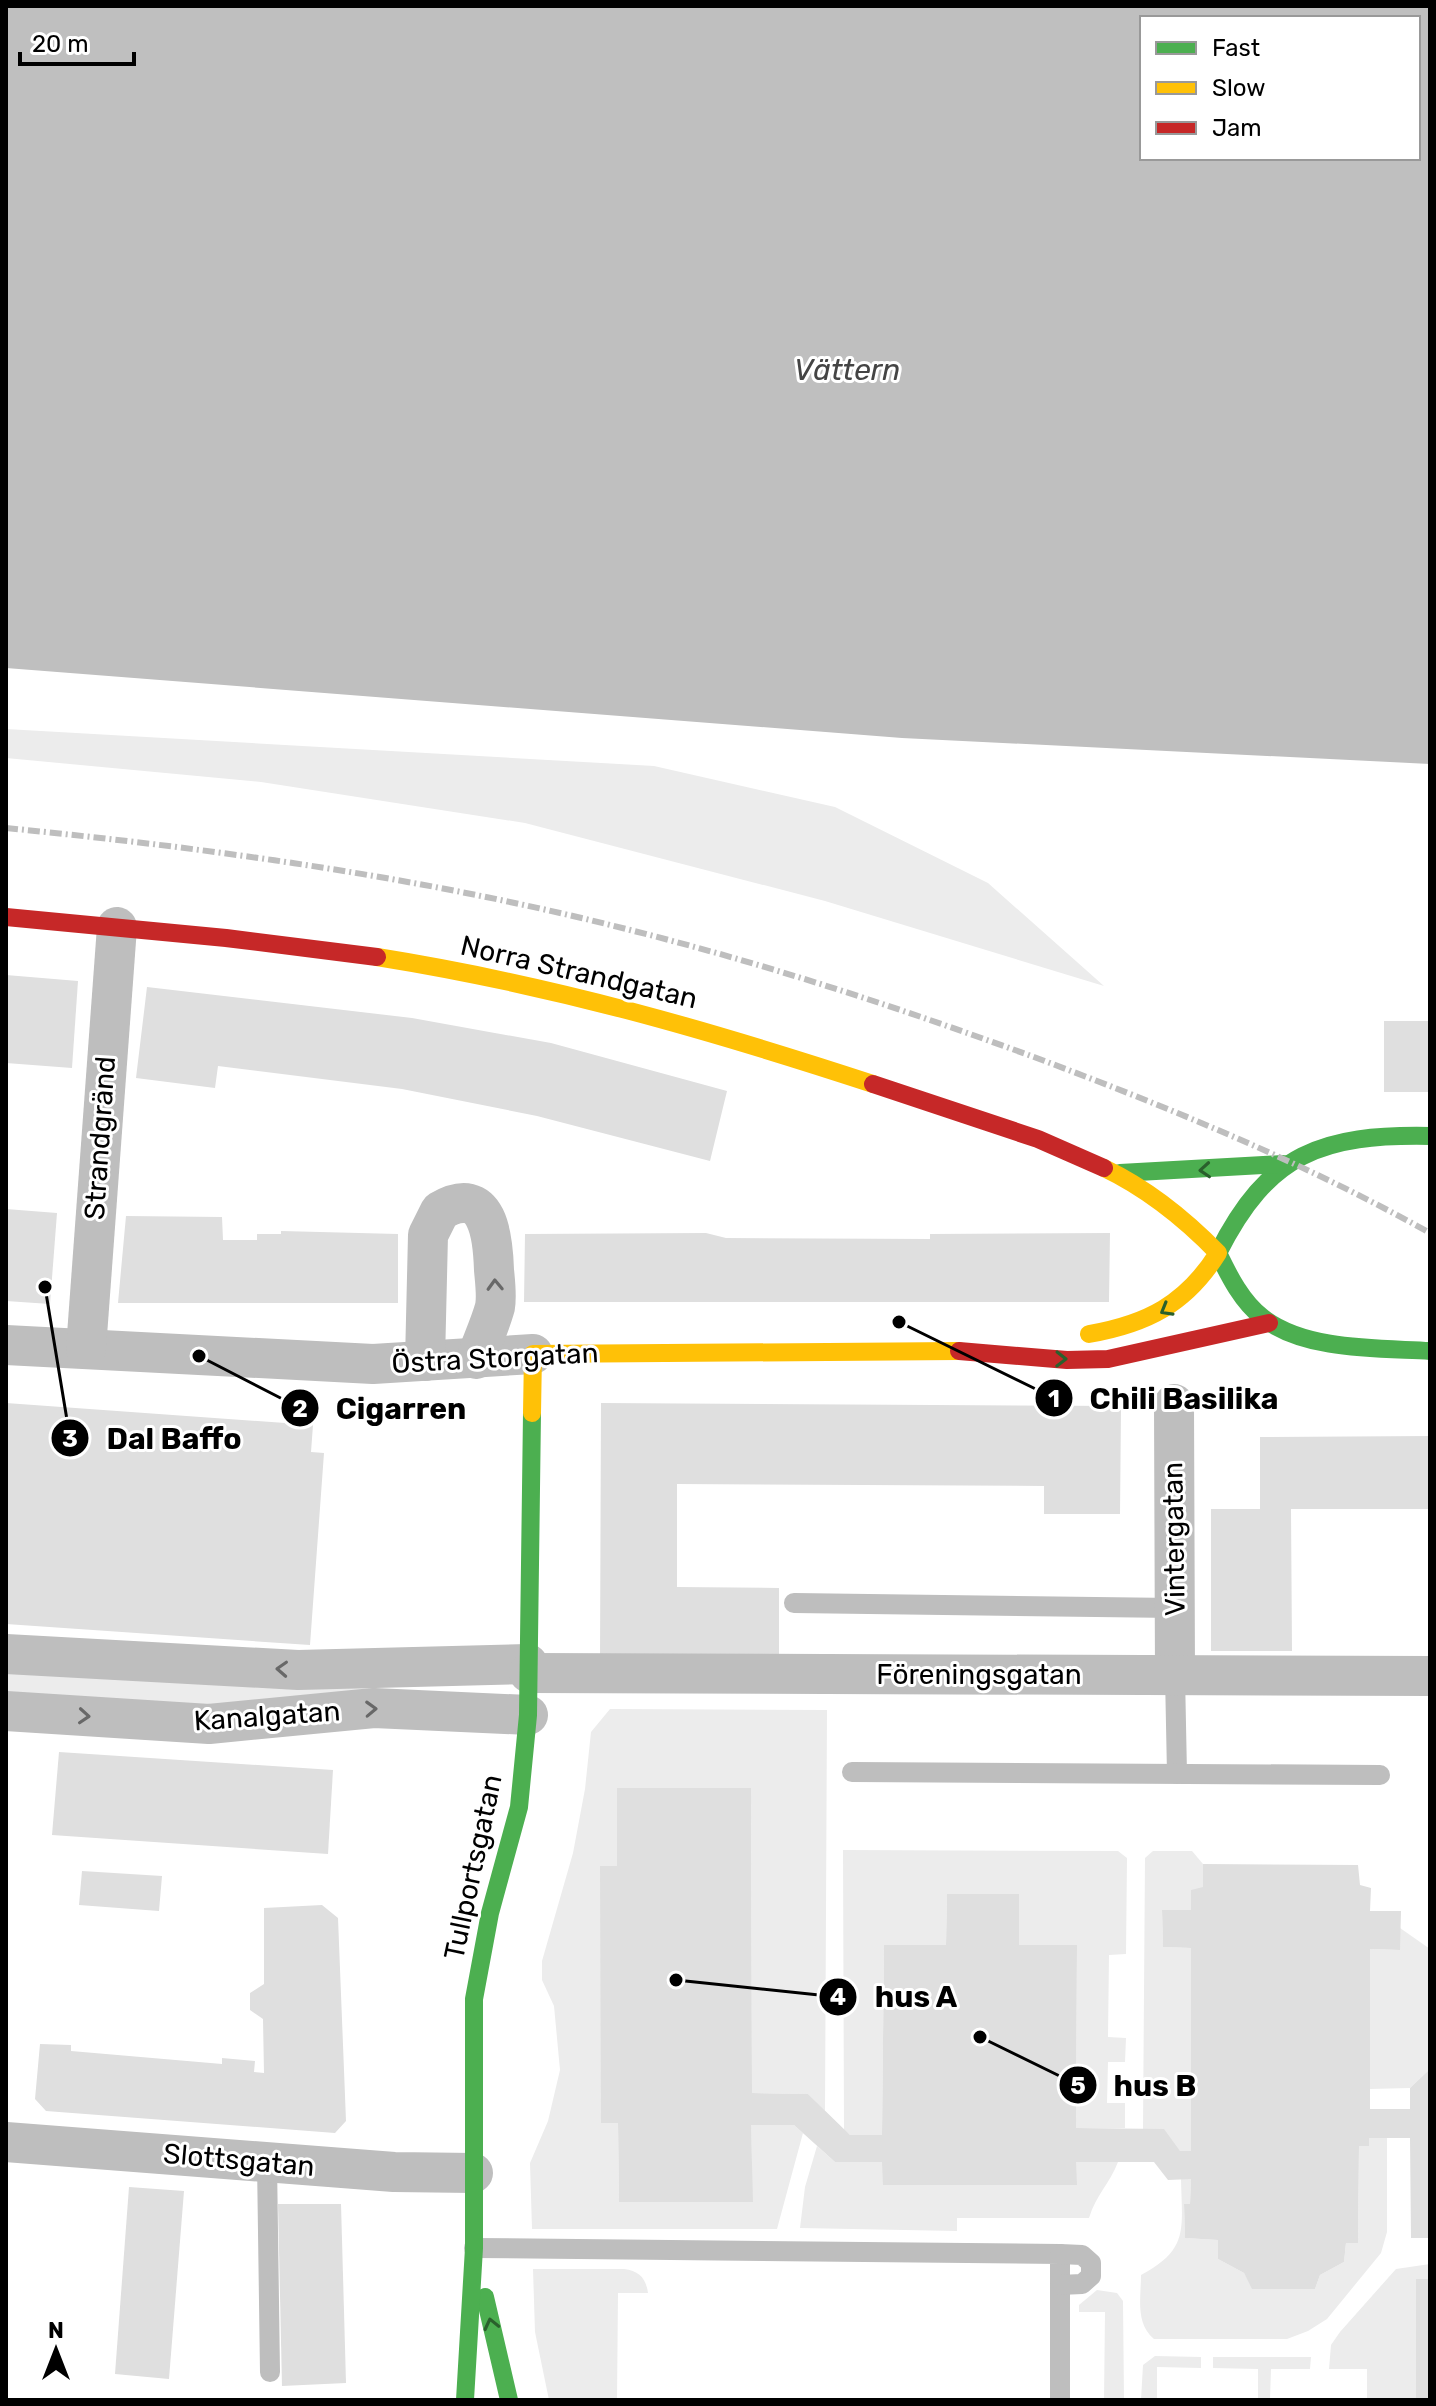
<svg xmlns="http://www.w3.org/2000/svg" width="1436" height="2406" viewBox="0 0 1436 2406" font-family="Rubik,sans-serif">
  <rect width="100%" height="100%" fill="#fff"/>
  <g fill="#ececec">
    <path d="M6,729L654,766L835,807L988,883L1104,986L825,901L525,823L261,782L6,758Z"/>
    <path d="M6,1654L373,1669L374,1708L6,1711Z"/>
    <path d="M610,1709L827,1710L825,2111L808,2094L752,2093L751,1788H617V1866L601,2123H618L619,2202H752L751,2125H794L803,2133L777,2229H532L530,2163L548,2121L560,2070L554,2006L542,1980V1961L573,1853L585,1789L591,1732Z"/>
    <path d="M843,1850L1118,1851L1127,1858L1126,1954L1109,1955L1108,2037L1126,2038L1125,2062H1108L1107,2103H1125V2128H1076L1077,1945H1019L947,1894L946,1945H884L882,2135H850L844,2130Z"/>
    <path d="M1153,1851H1192L1203,1864V1887L1191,1910L1162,1911L1163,1947L1191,1948V2151H1180L1143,2129L1145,1858Z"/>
    <path d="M1400,1928L1430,1949V2069L1410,2088L1370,2089V1949L1400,1950Z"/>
    <path d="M1369,2138H1387V2232L1381,2253L1327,2319L1308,2331L1287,2339H1154C1135,2323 1141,2298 1141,2275C1189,2249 1182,2230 1181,2179H1191L1190,2204H1184L1185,2238L1218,2240V2259L1244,2273L1253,2289H1315L1320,2275L1344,2262L1346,2243H1358L1359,2146L1369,2145Z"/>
    <path d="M817,2146L835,2162H1118C1110,2183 1096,2195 1089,2218H957V2231L800,2228L805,2187Z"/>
    <path d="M1430,2264V2279L1416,2280V2400H1367V2369H1329L1331,2345L1340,2332L1396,2269Z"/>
    <path d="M533,2269H624C639,2271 646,2278 648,2293H618L617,2400H549L535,2332Z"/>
    <path d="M1097,2290L1117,2293L1123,2301L1124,2400H1104L1105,2312H1079V2305Z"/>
    <path d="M1155,2356L1201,2357V2368L1157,2367V2400H1141L1143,2365Z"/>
    <path d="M1213,2357H1311L1310,2369H1271L1270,2400H1258V2369L1213,2368Z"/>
  </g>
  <path fill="#bfbfbf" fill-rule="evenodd" d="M6,6H1430V764L902,738L6,668ZM1142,18H1418V158H1142Z"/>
  <g fill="#dfdfdf">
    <path d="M6,975L78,981L72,1068L6,1063Z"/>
    <path d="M147,987L412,1018L551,1043L727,1091L710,1161L537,1116L402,1089L218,1066L215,1088L136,1078Z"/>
    <rect x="1384" y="1021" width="46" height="71"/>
    <path d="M6,1209L57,1213L50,1304L6,1301Z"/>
    <path d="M126,1216L222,1217L223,1240H257V1234H281V1231L398,1234V1303H118Z"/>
    <path d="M706,1233L726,1238L930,1239V1234L1110,1233L1109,1302H524L525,1234Z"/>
    <path d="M6,1403L313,1425L311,1452L324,1453L310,1645L6,1624Z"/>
    <path d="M601,1403L1121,1406L1120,1514H1044V1486L677,1484V1587L779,1588V1663L600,1661Z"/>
    <path d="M1430,1436V1509H1291L1292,1651H1211V1509H1260V1437Z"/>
    <path d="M59,1752L333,1770L328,1854L52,1835Z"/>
    <path d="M617,1788H751L752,2093L808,2094L850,2135H882L884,1945H946L947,1894H1019V1945H1077L1076,2128L1164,2129L1180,2151H1191V1948L1163,1947L1162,1910H1191V1890L1203,1887V1864L1358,1865L1360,1885L1371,1888L1370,1911H1401L1400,1950L1370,1949V2109H1410V2088L1430,2069V2238H1411L1410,2138H1369V2146H1359L1358,2243H1346L1344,2262L1320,2275L1315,2289H1252L1244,2273L1218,2259V2240L1185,2238L1184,2204H1190L1191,2179L1168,2180L1154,2162H1076L1077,2185H883L882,2162H835L794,2125H751L753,2202H619L618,2123H601L600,1866H617Z"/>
    <path d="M82,1871L162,1876L159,1911L79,1905Z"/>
    <path d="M322,1905L338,1918L346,2121L335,2133L46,2111L35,2099L40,2044L71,2045V2051L222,2064V2058L255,2061L254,2072L264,2073L263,2019L250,2010V1993L264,1984V1908Z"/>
    <path d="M129,2187L184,2191L169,2379L115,2374Z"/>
    <path d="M278,2204H341L346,2383L282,2386Z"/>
    <rect x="1416" y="2279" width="14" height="121"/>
  </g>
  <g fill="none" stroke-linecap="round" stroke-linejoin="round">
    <g stroke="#bebebe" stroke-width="20">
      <path d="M794,1603L1175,1608"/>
      <path d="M1175,1675L1177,1774"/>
      <path d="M852,1772L1380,1775"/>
      <path d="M267,2162L270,2372"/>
      <path d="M474,2248L1060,2254V2400"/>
      <path d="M1060,2254L1082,2255L1091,2263V2276L1082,2284L1060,2285"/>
    </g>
    <g stroke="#bebebe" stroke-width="40">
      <path d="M6,1345L373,1364L533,1354"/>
      <path d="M86,1349L117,927"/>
      <path d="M425,1361L428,1235L440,1211C489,1182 493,1239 494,1270C495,1281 497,1296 495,1307C490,1325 482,1342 476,1359"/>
      <path d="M1174,1404L1175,1675"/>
      <path d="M6,1654L298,1670L528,1664"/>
      <path d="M529,1673L1430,1676"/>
      <path d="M6,1711L209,1724L374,1708L528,1715"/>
      <path d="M6,2142L394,2172L473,2173"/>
    </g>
    <g stroke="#4caf50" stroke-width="18">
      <path d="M1430,1136C1322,1134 1268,1153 1218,1253C1229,1276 1242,1302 1263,1318C1306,1351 1379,1348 1430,1351"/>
      <path d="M1120,1173L1283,1164"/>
      <path d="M485,2297L509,2400"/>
      <path d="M465,2400L474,2248V1999L490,1913L519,1807L528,1715L532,1413"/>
    </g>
    <g stroke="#ffc107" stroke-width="18">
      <path d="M377,957C552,985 705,1029 873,1084"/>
      <path d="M1089,1334C1147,1324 1186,1304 1218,1253C1184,1218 1148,1189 1104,1168"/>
      <path d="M532,1413L533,1354L959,1351"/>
    </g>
    <g stroke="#c62828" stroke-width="18">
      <path d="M6,917L226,938L377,957"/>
      <path d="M873,1084L1038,1139L1104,1168"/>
      <path d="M959,1351L1067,1360L1108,1359L1269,1323"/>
    </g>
    <path stroke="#bebebe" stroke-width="6" stroke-dasharray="12 4 2 4" stroke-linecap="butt" d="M6,828C217,849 428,878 634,931C769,965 903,1009 1034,1057C1170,1108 1303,1162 1430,1233"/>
  </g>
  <defs><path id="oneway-chevron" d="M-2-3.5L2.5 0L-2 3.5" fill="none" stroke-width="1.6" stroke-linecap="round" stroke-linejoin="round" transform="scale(2)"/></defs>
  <g stroke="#2a602c">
    <use href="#oneway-chevron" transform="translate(1205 1170) rotate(176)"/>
    <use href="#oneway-chevron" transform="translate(1166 1310) rotate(150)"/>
    <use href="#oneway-chevron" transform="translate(1061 1359) rotate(1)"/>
    <use href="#oneway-chevron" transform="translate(491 2324) rotate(-103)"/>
  </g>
  <g stroke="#686868">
    <use href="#oneway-chevron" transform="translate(495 1285) rotate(-92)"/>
    <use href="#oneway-chevron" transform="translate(282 1669) rotate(-177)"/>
    <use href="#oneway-chevron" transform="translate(371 1709) rotate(-2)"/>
    <use href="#oneway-chevron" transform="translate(84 1716) rotate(4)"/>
  </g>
  <g text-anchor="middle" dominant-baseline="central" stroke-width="6" stroke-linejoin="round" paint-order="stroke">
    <g font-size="28" fill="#000" stroke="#fff">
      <text transform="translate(579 972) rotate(13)">Norra Strandgatan</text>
      <text transform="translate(100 1138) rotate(-86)">Strandgränd</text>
      <text transform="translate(495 1358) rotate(-3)">Östra Storgatan</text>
      <text transform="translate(1174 1539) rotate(-91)">Vintergatan</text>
      <text x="979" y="1674">Föreningsgatan</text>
      <text transform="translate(267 1716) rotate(-4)">Kanalgatan</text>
      <text transform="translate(473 1867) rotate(-78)">Tullportsgatan</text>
      <text transform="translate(239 2160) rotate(5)">Slottsgatan</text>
    </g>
    <g font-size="30" font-style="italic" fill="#444" stroke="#fff">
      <text x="847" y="370">Vättern</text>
    </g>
  </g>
  <path fill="none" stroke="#000" stroke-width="3" d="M899 1322L1054 1398M199 1356L300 1408M45 1287L70 1438M676 1980L838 1997M980 2037L1078 2085"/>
  <g fill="#000" stroke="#fff" stroke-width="3">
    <circle cx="899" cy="1322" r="8"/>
    <circle cx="199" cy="1356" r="8"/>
    <circle cx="45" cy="1287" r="8"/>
    <circle cx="676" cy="1980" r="8"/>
    <circle cx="980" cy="2037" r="8"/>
    <circle cx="1054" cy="1398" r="20"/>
    <circle cx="300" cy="1408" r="20"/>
    <circle cx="70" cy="1438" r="20"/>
    <circle cx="838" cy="1997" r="20"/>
    <circle cx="1078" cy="2085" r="20"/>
  </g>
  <g font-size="24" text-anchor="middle" font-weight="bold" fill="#fff">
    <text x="1054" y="1407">1</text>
    <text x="300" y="1417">2</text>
    <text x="70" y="1447">3</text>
    <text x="838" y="2005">4</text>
    <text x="1078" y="2094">5</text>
  </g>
  <g font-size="30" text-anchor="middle" font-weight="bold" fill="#000" stroke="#fff" stroke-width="6" stroke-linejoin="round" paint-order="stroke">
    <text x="1184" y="1409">Chili Basilika</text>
    <text x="401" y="1419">Cigarren</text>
    <text x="174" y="1449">Dal Baffo</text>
    <text x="916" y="2007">hus A</text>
    <text x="1155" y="2096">hus B</text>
  </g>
  <rect width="1436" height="2406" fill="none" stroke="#000000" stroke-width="16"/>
  <rect x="1140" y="16" width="280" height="144" fill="#ffffff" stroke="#999999" stroke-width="2"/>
  <rect x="1156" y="42" width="40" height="12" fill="#4caf50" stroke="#999999" stroke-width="2"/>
  <text x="1212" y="56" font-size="24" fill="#000000">Fast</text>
  <rect x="1156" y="82" width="40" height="12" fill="#ffc107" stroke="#999999" stroke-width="2"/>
  <text x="1212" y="96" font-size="24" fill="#000000">Slow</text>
  <rect x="1156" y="122" width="40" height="12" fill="#c62828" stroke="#999999" stroke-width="2"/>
  <text x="1212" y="136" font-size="24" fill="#000000">Jam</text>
  <g transform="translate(56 2350)" stroke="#ffffff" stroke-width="6" paint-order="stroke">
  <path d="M0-6L14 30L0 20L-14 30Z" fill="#000000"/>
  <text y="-12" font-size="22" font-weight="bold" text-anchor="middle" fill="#000000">N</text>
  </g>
  <path d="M20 52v12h114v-12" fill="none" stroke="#000000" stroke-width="4"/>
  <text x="32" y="52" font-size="24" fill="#000000" stroke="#ffffff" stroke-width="6" paint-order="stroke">20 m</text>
</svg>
